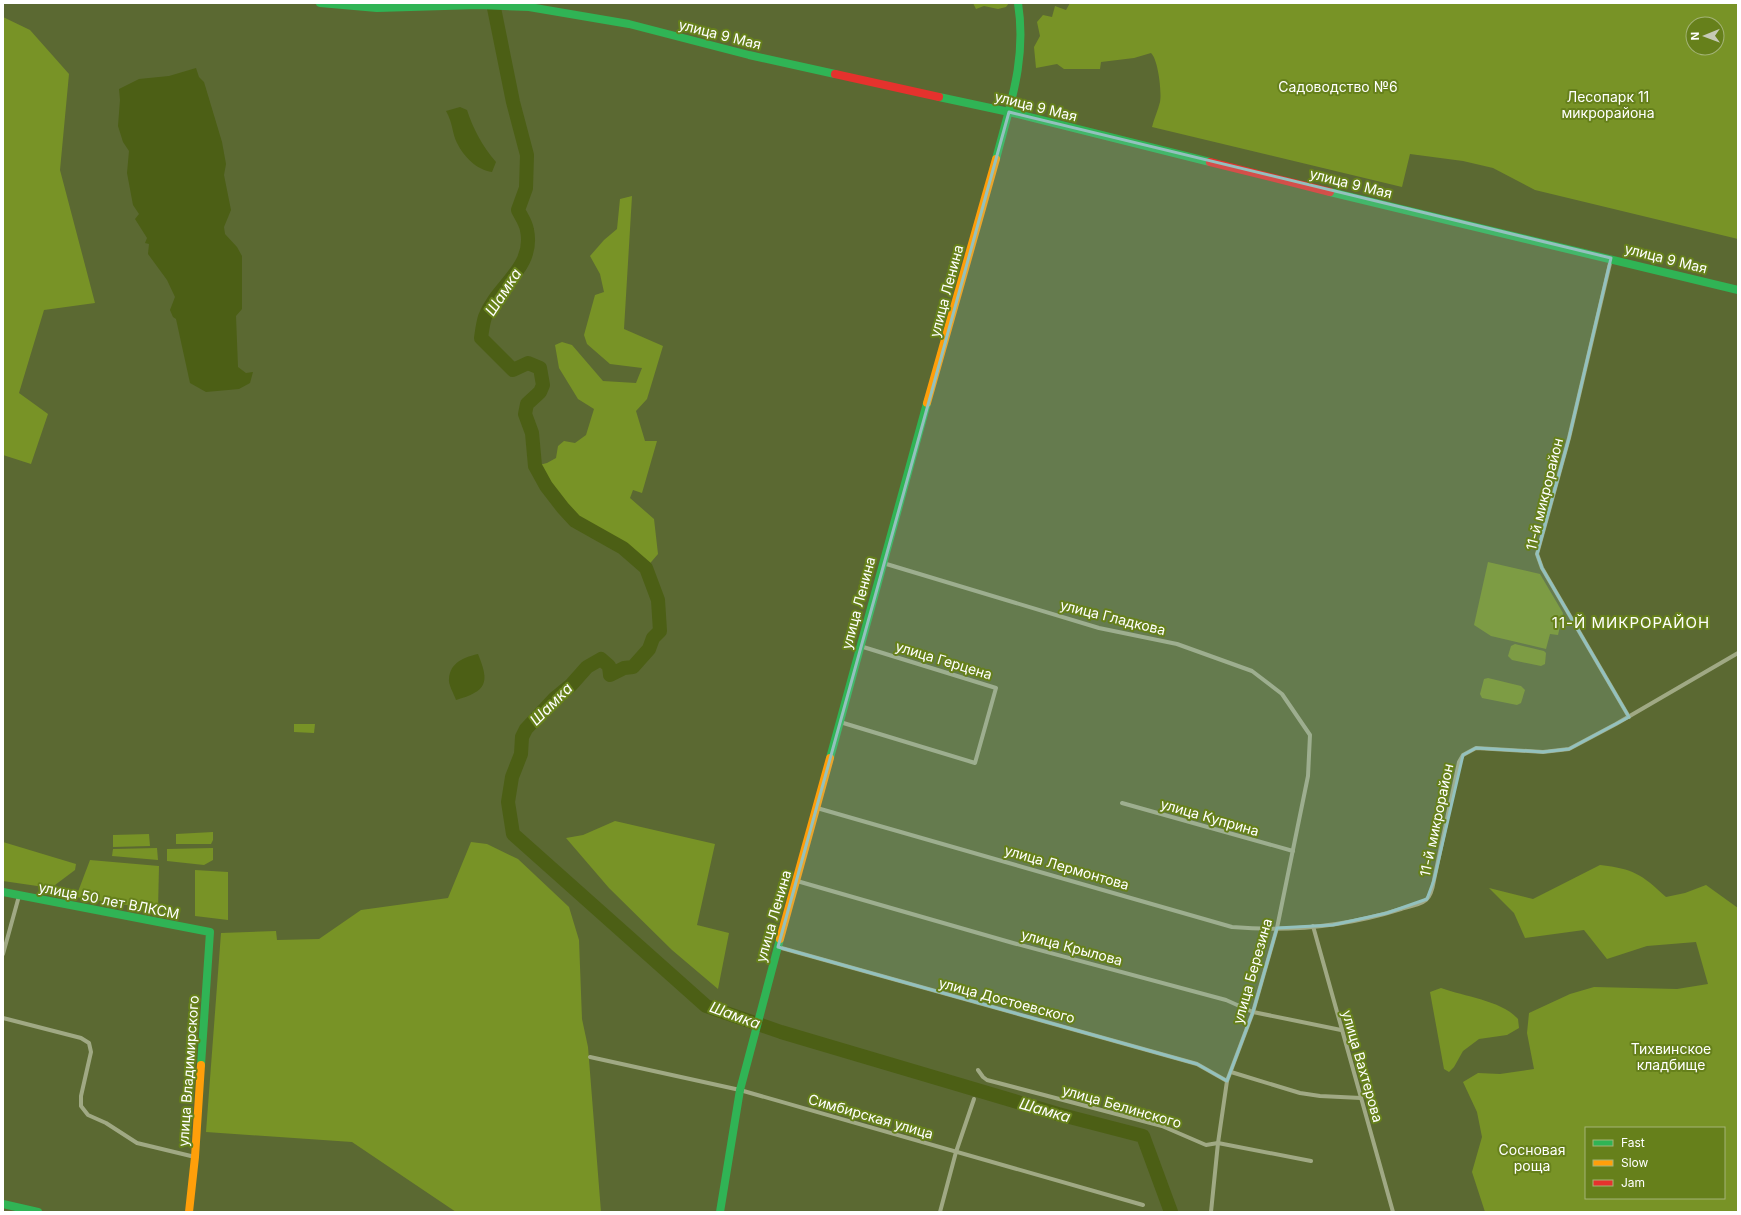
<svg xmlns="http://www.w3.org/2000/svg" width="1741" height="1215" viewBox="0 0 1741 1215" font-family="Inter,sans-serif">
  <rect width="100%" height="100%" fill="#5b6932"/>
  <g fill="#789326" fill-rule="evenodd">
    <path d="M973,3H1009L1006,7L998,9L984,6L976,9Z"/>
    <path d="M1070,3H1738V239L1535,190L1493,168L1463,161L1410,154L1402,187L1152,127C1154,119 1158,110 1160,102C1162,92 1158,59 1151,53L1134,58L1101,62L1100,69H1064L1057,64L1036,68L1034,47L1040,36L1037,22L1043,15L1052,17L1055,6L1066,10ZM1693,24H1717V48H1693Z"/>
    <path d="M3,17L30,30L69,74L60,170L95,303L44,310L19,393L48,414L31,464L3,455Z"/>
    <path d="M632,196L624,329L663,346L647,399L636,411L645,441H657L642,493L633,490L630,498L654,519L658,554L646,568L623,548L575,521L563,508L546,486L535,466L547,463L556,458L558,446L564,441L575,443L586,435L594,409L578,399L559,368L555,345L562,342L572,345L603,381L636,383L642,368L610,364L587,344L584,335L595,295L604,292L600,274L590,256L604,240L617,229L620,199Z"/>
    <path d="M1488,562L1540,574L1563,613L1558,635L1550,634L1546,649L1491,636L1474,625Z"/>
    <path d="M1515,644L1544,651L1546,653L1545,664L1541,666L1512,660L1508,656L1511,646Z"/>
    <path d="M1488,678L1521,686L1525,690L1521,703L1517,705L1482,698L1480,694L1484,679Z"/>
    <path d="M294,724H315L314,733L294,732Z"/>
    <path d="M615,821L715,844L697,925L729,933L718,989L672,950L609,888L566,838L583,835Z"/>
    <path d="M213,832V840L211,844H176V834Z"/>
    <path d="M149,834L150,846L113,847V835Z"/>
    <path d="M3,842L76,864L75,870L51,888L3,881Z"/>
    <path d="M471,842L487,844L518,859L569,907L579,940L582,1019L588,1047L601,1212H456L352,1142L206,1132L221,933L276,931L277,940L319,939L361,910L448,898Z"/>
    <path d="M157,848L158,860L112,856L113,849Z"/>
    <path d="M213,848V860L204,865L167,861V849Z"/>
    <path d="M90,860L159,866L158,910L76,897Z"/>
    <path d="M1600,865C1634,869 1641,874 1666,897L1685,893L1706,885L1738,908V1212H1485L1472,1172L1482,1137L1477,1112L1463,1082L1478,1073L1500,1074L1534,1069L1527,1033L1529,1013L1570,994L1594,987L1677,989L1708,984L1696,942L1647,946L1607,959L1584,930L1525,938L1514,913L1489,888L1533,899ZM1586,1128H1724V1198H1586Z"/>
    <path d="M195,870L228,872V920L195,916Z"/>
    <path d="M1441,988C1465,997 1501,1000 1518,1019L1519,1028L1507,1035L1479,1039L1463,1051L1454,1067L1449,1072L1444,1069L1430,992Z"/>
  </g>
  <g fill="#4c5f15">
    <path d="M196,68L199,77L204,82L222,142L226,164L224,175L231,210L224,227L225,234L237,247L242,256V309L236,316L238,367L246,373L253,372L250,383L239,389L206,392L190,383L176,319L173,317L170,310L175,297L167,280L148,254L149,244L145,243L147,238L135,219L139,214L133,205L127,173L129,151L123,142L118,126L120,100L119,89L139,79L169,76Z"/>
    <path d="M460,107L467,110C473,129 483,147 496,162L492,172C477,170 464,157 457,143C452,133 453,123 446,111Z"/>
    <path d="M478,654C490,683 487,691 456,700C454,694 448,684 449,679C450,662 465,657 478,654Z"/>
  </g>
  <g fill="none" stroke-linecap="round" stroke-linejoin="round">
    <path stroke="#4c5f15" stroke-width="14" d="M493,3L513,102L527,155L526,188L518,210C521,216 526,223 527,230C535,268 497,285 485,317C483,323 482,331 481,338L513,370L528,363L540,368L543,385L540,392L527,404L525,414L532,433L535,466L546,486L563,508L575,521L623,548L646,568L658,600L660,631L653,638L649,649L633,667L624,668L610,675L609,666L601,659L587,667L571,685L554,699L526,729L522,737L521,754L512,777L508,802L513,834L706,1006L781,1032L1058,1114L1143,1136L1171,1212"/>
    <g stroke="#a0a984" stroke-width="4">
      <path d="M1611,259L1569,438L1537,554L1542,568L1629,717"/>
      <path d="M883,563L1099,628L1177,644L1252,671L1282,694L1310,735L1308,776L1277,928L1253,1012L1227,1081L1218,1143L1211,1212"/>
      <path d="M840,722L975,763L996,688L860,646"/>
      <path d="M1122,803L1293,851"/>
      <path d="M817,808L1232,927C1288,932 1347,926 1401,909C1408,907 1420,905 1426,900C1432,895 1433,886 1434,880L1459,762L1463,755L1476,748L1543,752L1569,749L1616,724L1738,653"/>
      <path d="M797,881L1013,943L1226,1000L1253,1012L1341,1030"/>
      <path d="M1313,926L1393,1212"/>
      <path d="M778,947L1197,1064L1227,1081"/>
      <path d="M3,954L19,896"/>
      <path d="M3,1018L81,1038L89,1043L91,1052L81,1096V1106L88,1115L106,1123L137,1143L195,1157"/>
      <path d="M590,1057L740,1090L1143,1205"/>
      <path d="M978,1070L983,1077L987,1080L1162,1126L1206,1145L1218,1143L1311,1161"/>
      <path d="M1231,1072L1300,1093L1320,1096L1361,1098"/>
      <path d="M940,1212L956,1152L974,1099"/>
    </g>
    <g stroke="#30b455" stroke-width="8">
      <path d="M320,3L377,8L478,5L529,7L629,24L749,55L835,74"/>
      <path d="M939,97L1009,112L1210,162"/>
      <path d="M996,159C1010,105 1027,59 1018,3"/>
      <path d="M1330,192L1738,290"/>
      <path d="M830,758L927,403"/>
      <path d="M3,892L210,932L201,1065"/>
      <path d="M3,1204L38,1212"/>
      <path d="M720,1212L740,1090L780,939"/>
    </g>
    <g stroke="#ff9f0a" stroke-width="8">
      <path d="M927,403L996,159"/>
      <path d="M780,939L830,758"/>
      <path d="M189,1212L195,1157L201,1065"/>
    </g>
    <g stroke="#e5322d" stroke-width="8">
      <path d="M835,74L939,97"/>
      <path d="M1210,162L1330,192"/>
    </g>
  </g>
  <path fill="#93c1be" fill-opacity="0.2" stroke="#93c1be" stroke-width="3" stroke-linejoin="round" d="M1009,112L1611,258L1569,438L1537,554L1542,568L1629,717L1569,749L1543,752L1476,748L1463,755L1434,880L1427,899L1387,913L1333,925L1277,928L1253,1012L1227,1081L1197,1064L778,947Z"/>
  <g text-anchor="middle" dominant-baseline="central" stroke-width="4" stroke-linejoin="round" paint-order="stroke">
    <g font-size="14" fill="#fff" stroke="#66801b">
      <text transform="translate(720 34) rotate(14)">улица 9 Мая</text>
      <text transform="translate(1036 106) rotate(14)">улица 9 Мая</text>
      <text transform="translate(1351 183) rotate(14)">улица 9 Мая</text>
      <text transform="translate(1666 258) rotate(14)">улица 9 Мая</text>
      <text transform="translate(946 291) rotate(-75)">улица Ленина</text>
      <text transform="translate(1544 494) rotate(-76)">11-й микрорайон</text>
      <text transform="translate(858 603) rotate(-75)">улица Ленина</text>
      <text transform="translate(1113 617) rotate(14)">улица Гладкова</text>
      <text transform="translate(944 660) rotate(17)">улица Герцена</text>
      <text transform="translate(1210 817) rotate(16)">улица Куприна</text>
      <text transform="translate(1436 820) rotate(-78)">11-й микрорайон</text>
      <text transform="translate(1067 867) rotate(16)">улица Лермонтова</text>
      <text transform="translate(109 900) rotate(11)">улица 50 лет ВЛКСМ</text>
      <text transform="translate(773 916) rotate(-74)">улица Ленина</text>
      <text transform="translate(1072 947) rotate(15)">улица Крылова</text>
      <text transform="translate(1252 971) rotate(-74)">улица Березина</text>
      <text transform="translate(1007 1000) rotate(15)">улица Достоевского</text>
      <text transform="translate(1363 1066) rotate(74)">улица Вахтерова</text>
      <text transform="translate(188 1071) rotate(-86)">улица Владимирского</text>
      <text transform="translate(1122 1106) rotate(16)">улица Белинского</text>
      <text transform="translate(871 1116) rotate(16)">Симбирская улица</text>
    </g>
    <g font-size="14" fill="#fff" stroke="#66801b">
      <text x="1338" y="86">Садоводство №6</text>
      <text x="1608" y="96">Лесопарк 11<tspan x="1608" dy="16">микрорайона</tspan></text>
      <text x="1671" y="1048">Тихвинское<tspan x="1671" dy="16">кладбище</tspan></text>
      <text x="1532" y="1149">Сосновая<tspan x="1532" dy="16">роща</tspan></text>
    </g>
    <g font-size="15" font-style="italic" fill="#fff" stroke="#66801b">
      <text transform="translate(503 292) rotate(-57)">Шамка</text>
      <text transform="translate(551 704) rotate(-45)">Шамка</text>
      <text transform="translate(735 1015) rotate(20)">Шамка</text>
      <text transform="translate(1045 1110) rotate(16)">Шамка</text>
    </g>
    <g font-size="15" letter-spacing="1" fill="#fff" stroke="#66801b">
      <text x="1631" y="622">11-Й МИКРОРАЙОН</text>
    </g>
  </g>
  <rect width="1741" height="1215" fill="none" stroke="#ffffff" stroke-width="8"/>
  <rect x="1585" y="1127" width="140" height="72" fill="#66801b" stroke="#a3b376"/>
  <rect x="1593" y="1140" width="20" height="6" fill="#30b455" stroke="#a3b376"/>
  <text x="1621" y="1147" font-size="12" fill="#ffffff">Fast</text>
  <rect x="1593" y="1160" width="20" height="6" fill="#ff9f0a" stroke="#a3b376"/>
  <text x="1621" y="1167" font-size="12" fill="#ffffff">Slow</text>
  <rect x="1593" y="1180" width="20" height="6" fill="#e5322d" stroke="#a3b376"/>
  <text x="1621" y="1187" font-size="12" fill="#ffffff">Jam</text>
  <g transform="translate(1705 36) rotate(269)"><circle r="19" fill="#66801b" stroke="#a3b376"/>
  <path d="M0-3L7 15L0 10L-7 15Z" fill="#c6cab7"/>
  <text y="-6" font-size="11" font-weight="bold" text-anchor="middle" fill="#ffffff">N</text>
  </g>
</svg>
